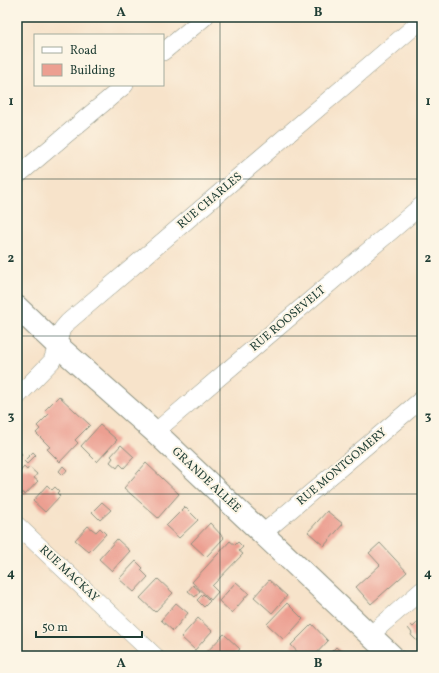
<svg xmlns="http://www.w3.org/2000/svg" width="439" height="673" viewBox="0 0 439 673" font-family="Vollkorn,serif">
  <rect width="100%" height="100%" fill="#fcf5e5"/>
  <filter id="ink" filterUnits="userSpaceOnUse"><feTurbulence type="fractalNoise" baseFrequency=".025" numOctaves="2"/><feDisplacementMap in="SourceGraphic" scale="8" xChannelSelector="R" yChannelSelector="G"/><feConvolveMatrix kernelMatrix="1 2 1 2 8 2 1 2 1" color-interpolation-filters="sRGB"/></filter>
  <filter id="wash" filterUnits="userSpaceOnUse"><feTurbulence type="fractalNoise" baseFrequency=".012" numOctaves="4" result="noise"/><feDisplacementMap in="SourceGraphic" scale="16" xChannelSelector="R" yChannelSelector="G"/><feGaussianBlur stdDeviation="0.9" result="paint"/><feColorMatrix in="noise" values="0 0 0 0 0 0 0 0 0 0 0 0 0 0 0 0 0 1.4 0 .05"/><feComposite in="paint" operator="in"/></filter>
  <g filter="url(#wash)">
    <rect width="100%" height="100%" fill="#f7e3ca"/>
    <g id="blocks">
      <g fill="#ec9f91">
        <path d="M59,396L90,425L75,440L78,443L60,462L47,449L50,447L36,433L40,429L37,426L49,414L45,410Z"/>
        <path d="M100,425L117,440L97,462L81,446Z"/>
        <path d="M121,445L134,457L124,468L120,464L117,468L110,462L113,458L111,456Z"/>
        <path d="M17,449L22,454L17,460Z"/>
        <path d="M33,452L36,455L27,464L24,461Z"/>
        <path d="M146,463L179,494L158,518L124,488Z"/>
        <path d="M63,466L67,470L63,475L59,471Z"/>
        <path d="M24,467L27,470L29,467L37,474L34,478L38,481L25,495L17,488V475Z"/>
        <path d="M47,485L52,490L55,487L59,491L57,493L60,496L45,512L33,501Z"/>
        <path d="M102,502L111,510L100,520L92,512Z"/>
        <path d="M185,507L198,520L179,538L166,526Z"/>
        <path d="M327,511L343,524L324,546L308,532Z"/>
        <path d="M210,523L224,538L206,557L191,543Z"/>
        <path d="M88,526L96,532L100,528L106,534L89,552L75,540Z"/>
        <path d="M117,539L130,551L112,571L99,559Z"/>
        <path d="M230,541L235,545L238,542L243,547L239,551L243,554L212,586L218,592L211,600L192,582Z"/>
        <path d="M380,543L407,572L371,604L356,587L380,565L369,553Z"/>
        <path d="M136,561L143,568L141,570L148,577L134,592L119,579Z"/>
        <path d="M158,579L173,593L155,612L140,598Z"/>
        <path d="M269,580L287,596L272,613L254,597Z"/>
        <path d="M236,582L249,593L232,613L219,601Z"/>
        <path d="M193,585L200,591L195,597L188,591Z"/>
        <path d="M203,594L210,601L204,607L197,600Z"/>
        <path d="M176,603L188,613L173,631L161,620Z"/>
        <path d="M287,603L303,619L284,640L267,624Z"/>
        <path d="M198,618L212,631L195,650L181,637Z"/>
        <path d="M422,618V643L418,639L417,641L411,635L412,633L408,628L411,625L413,627Z"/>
        <path d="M312,624L328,641L314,656H301L291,645Z"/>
        <path d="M224,634L240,649L233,656H203Z"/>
        <path d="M336,647L346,656H327Z"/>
      </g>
    </g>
  </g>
  <g filter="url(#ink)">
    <use href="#blocks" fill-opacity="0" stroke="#8b907f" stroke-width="1"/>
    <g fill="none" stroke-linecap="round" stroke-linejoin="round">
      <defs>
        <g id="street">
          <path d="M163,52L205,17"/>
          <path d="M17,176L125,85"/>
          <path d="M17,397L52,361L62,329L68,322L422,20"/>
          <path d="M155,432L422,205"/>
          <path d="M17,525L155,656"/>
          <path d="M262,534L422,399"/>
          <path d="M370,635L422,590"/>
        </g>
        <path id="secondary" d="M17,307L57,345L155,432L392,656"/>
      </defs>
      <use href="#street" stroke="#8b907f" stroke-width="18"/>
      <use href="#secondary" stroke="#8b907f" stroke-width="24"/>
      <use href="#street" stroke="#fff" stroke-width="17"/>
      <use href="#secondary" stroke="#fff" stroke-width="22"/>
    </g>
  </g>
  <path fill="none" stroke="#1f3d34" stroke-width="1" stroke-opacity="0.55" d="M220,17V656M17,179H422M17,336H422M17,494H422"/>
  <g text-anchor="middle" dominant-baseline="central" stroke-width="4" stroke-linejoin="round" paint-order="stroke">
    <g font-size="12" fill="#1f3d34" stroke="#fcf5e5">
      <text transform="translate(210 201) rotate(-40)">RUE CHARLES</text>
      <text transform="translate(288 319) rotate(-40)">RUE ROOSEVELT</text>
      <text transform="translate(342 467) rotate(-40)">RUE MONTGOMERY</text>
      <text transform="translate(206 480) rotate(43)">GRANDE ALLÉE</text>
      <text transform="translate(69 574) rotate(43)">RUE MACKAY</text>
    </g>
  </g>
  <rect width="439" height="673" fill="none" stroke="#fcf5e5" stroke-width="44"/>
  <rect x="34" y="34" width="130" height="52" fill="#fcf5e5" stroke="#a4ab9e"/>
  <rect x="42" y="47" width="20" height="6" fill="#ffffff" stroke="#a4ab9e"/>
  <text x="70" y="54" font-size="12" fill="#1f3d34">Road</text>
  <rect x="42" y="64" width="20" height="12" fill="#ec9f91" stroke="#a4ab9e"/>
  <text x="70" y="74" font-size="12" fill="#1f3d34">Building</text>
  <path d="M36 631v6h106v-6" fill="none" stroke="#1f3d34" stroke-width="2"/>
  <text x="42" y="631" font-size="12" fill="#1f3d34" stroke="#fcf5e5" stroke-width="3" paint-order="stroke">50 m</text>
  <rect x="22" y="22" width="395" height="629" fill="none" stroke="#1f3d34" stroke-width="1.5"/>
  <g font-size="13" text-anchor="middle" font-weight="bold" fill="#1f3d34">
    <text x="121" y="16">A</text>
    <text x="318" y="16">B</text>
    <text x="11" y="105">1</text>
    <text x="428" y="105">1</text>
    <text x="11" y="262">2</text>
    <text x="428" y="262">2</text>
    <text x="11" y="420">3</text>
    <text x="428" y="420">3</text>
    <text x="11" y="577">4</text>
    <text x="428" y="577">4</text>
    <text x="121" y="667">A</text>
    <text x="318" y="667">B</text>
  </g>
</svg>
